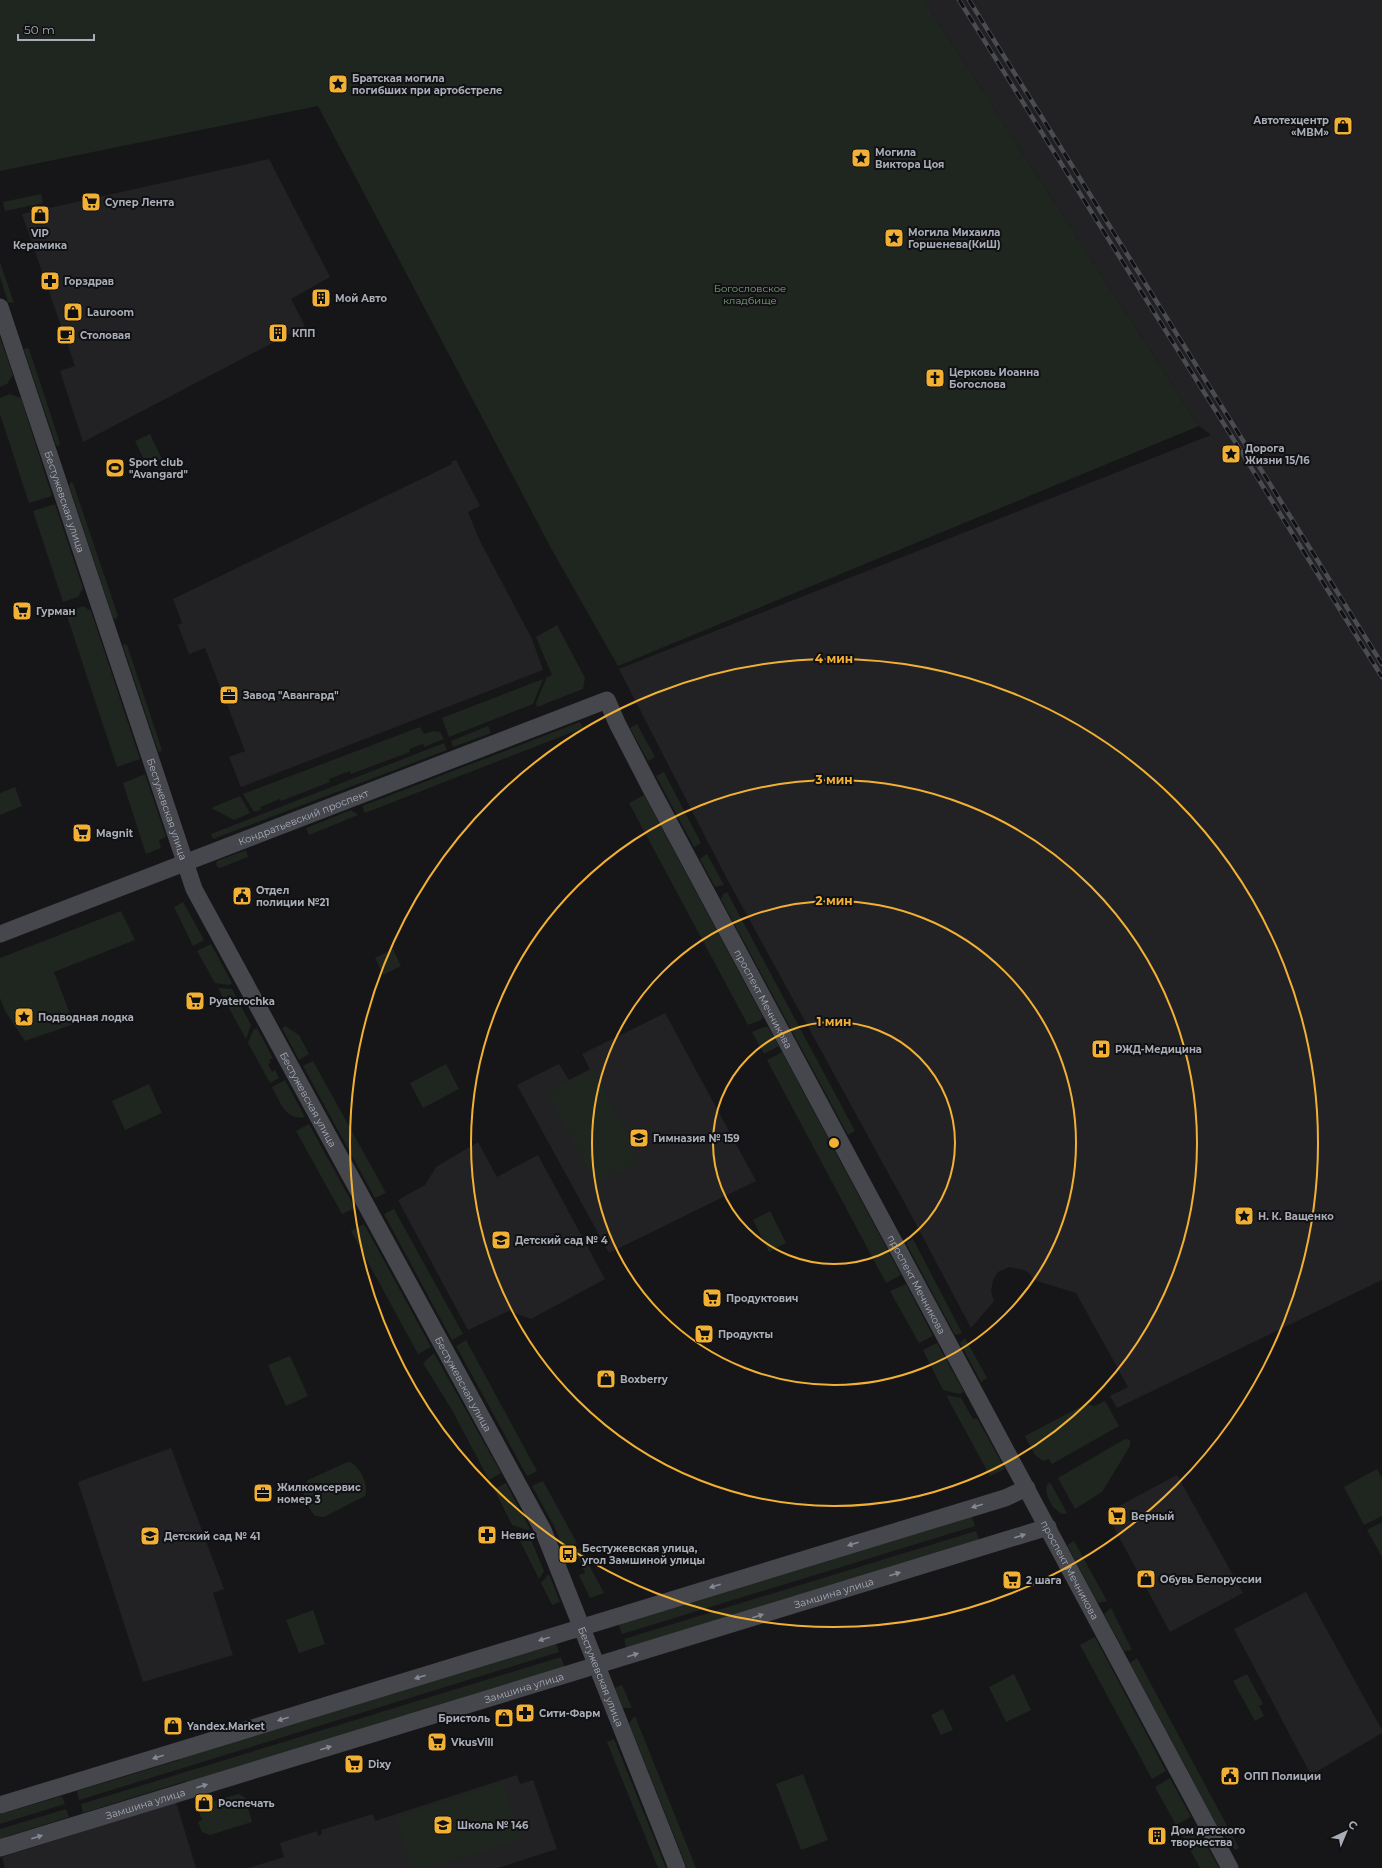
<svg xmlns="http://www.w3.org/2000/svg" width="1382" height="1868" viewBox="0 0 1382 1868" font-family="Montserrat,sans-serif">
  <rect width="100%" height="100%" fill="#161618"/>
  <g fill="#222225">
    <path d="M924,0H1382V1280L1117,1408L1110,1396L1128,1387L1076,1293L1034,1280L1028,1272L1020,1269L1009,1267L998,1272L993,1280L991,1291L994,1301L971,1328L909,1211L726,877L619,669L1211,435L1199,426Z"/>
    <path d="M269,159L330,277L291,299L305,326L83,442L60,371L75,366L22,214Z"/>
    <path d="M456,460L480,506L468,512L479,539L532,639L543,670L241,787L229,757L245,751L205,648L189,654L178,625L182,623L173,599L452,464L451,462Z"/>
    <path d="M665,1013L756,1181L609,1253L517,1085L559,1064L569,1080L590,1069L582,1054Z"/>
    <path d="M478,1142L497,1177L538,1155L605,1279L531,1319L509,1311L468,1330L398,1200L425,1185L436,1167Z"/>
    <path d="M171,1448L224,1589L213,1593L233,1655L143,1682L78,1482Z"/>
    <path d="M1177,1475L1243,1593L1170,1632L1106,1513Z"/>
    <path d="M1306,1592L1382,1730V1733L1311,1775L1234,1629Z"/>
    <path d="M517,1775L520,1784L533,1780L557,1849L498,1868H248L284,1857L280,1843L317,1831L318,1836L322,1834L321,1830L373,1814L375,1821Z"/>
    <path d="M176,1802L196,1868H5L2,1857Z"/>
  </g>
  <g fill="#1e261f">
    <path d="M0,0H924L1199,426L618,666L552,550L318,106L0,171Z"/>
    <path d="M41,194L43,203L5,211L3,202Z"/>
    <path d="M0,262L14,303L8,302L0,277Z"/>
    <path d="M0,337L13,375L7,384L0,387Z"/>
    <path d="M26,348L29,349L60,443L59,446L56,445L24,350Z"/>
    <path d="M10,394L21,398L52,496L29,503L0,414V398Z"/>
    <path d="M150,434L163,461L148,468L135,441Z"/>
    <path d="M71,482L73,483L118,616L116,619L113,618L69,485Z"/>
    <path d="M55,504L83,588L78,597L63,602L33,511Z"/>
    <path d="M83,606L91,611L140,759L117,767L66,613Z"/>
    <path d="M557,625L585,678L583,689L537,707L536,703L547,677L552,675L536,637Z"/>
    <path d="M124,644L127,645L162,750L160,752L158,751L123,646Z"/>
    <path d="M543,679L533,704L449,737L442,718Z"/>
    <path d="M580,722L583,728L365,813L362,806Z"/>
    <path d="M637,724L655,757L648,761L630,728Z"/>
    <path d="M488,726L491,733L453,747L451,741Z"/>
    <path d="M420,727L424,734L433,731L440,732L444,739L424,747L423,744L409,749L410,752L351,774L350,771L329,779L330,782L281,801L280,799L260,807L261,810L254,812L243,794Z"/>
    <path d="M444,743L447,750L213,839L211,834Z"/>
    <path d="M664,772L701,843L694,847L656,776Z"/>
    <path d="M145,774L166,837L159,840L161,848L146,854L123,783Z"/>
    <path d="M15,787L22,806L0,815V793Z"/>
    <path d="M644,795L763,1017L761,1020L748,1025L629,803Z"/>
    <path d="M240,796L250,813L234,820L211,808Z"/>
    <path d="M351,810L358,815L309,835L306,828Z"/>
    <path d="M246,850L248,857L220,868L217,867L216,863L217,861Z"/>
    <path d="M707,854L724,885L715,887L700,859Z"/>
    <path d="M727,892L855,1131L848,1135L721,899L723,894Z"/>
    <path d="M183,902L204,940L193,946L174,907Z"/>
    <path d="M121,911L135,940L54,972L74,1024L25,1041L5,1011L0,998V958Z"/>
    <path d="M211,944L232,983L229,985L215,983L197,951Z"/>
    <path d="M393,949L401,966L383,975L375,958Z"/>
    <path d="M218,988L232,989L251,1025L246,1039Z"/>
    <path d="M285,1026L299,1035L309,1054L299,1060L282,1028Z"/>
    <path d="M764,1027H768L779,1046L764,1054L752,1032Z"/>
    <path d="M257,1028L273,1058L269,1060L271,1063L268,1064L272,1072L275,1070L279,1078L270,1083L248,1043L253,1030Z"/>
    <path d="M782,1052L901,1275L886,1283L767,1060Z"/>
    <path d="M313,1061L386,1193L375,1198L303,1066Z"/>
    <path d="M446,1064L459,1089L423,1108L410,1083Z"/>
    <path d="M592,1069L641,1160L596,1184L548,1093Z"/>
    <path d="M285,1080L305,1117C285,1121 280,1101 272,1087Z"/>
    <path d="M149,1084L162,1113L125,1130L112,1101Z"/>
    <path d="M309,1124L355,1208L342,1214L296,1131Z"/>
    <path d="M394,1209L463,1334L452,1340L384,1214Z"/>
    <path d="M770,1211L786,1243L769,1252L753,1220Z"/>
    <path d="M364,1224L431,1347L418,1354L351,1231Z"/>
    <path d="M913,1239L962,1333L955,1335L906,1243Z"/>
    <path d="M906,1284L933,1336L919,1343L890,1291Z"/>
    <path d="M965,1338L987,1378L981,1382L960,1343Z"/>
    <path d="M466,1340L537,1471L527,1476L456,1346Z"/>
    <path d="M937,1343L964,1392L959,1394L943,1390L923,1350Z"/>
    <path d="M434,1353L501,1473L489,1480L452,1410L423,1363Z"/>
    <path d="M290,1356L308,1396L286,1406L268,1365Z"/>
    <path d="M946,1395L961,1398L973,1419L977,1418L1005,1469L990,1476Z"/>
    <path d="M1105,1401L1119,1426L1052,1464L1049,1459L1043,1461L1035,1455L1025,1436L1086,1404L1094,1406Z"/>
    <path d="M1125,1439L1130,1440V1446L1102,1492L1075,1509L1058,1478Z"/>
    <path d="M350,1462C360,1467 369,1485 365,1496L324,1517L315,1516C307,1506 298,1490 308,1480L345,1463Z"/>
    <path d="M1377,1469L1382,1478V1516L1364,1525L1344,1487Z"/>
    <path d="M543,1481L577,1543L563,1548L554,1526L532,1486Z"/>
    <path d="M1050,1482L1067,1513L1063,1514C1053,1511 1044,1495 1047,1485Z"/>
    <path d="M506,1483L530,1529L527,1530L512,1525L494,1489Z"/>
    <path d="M971,1514L975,1526L622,1634L618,1622Z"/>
    <path d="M1382,1522V1557L1367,1530Z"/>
    <path d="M515,1531L529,1535L544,1571L539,1579Z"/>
    <path d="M976,1531L980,1542L627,1650L624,1639Z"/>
    <path d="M1074,1541L1107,1601L1098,1603L1067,1545Z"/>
    <path d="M580,1548L604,1593L590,1598L579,1575L585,1573L575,1550Z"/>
    <path d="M549,1574L560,1602L552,1605L541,1583Z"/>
    <path d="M1111,1608L1132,1650L1124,1651L1104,1614Z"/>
    <path d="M313,1610L325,1644L299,1653L286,1620Z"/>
    <path d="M1095,1637L1166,1771L1152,1779L1080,1645Z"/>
    <path d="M555,1641L559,1652L79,1800L77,1791L179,1760L178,1757Z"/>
    <path d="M561,1657L565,1669L188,1785L186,1781L83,1813L81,1804Z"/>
    <path d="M1137,1658L1239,1848L1235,1850L1217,1825L1130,1663Z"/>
    <path d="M1014,1674L1031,1710L1006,1722L989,1687Z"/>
    <path d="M1247,1674L1263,1704L1259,1706L1264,1716L1255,1721L1233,1681Z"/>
    <path d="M622,1685L632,1708H623L615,1688Z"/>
    <path d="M943,1709L953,1730L941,1735L931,1715Z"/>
    <path d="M635,1716L696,1868H687L629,1723Z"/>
    <path d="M614,1739L666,1868H658L607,1742Z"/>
    <path d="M803,1774L828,1840L801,1850L776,1784Z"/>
    <path d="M1170,1778L1191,1817L1176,1825L1155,1787Z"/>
    <path d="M503,1783L521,1840L430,1868H411L395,1817Z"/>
    <path d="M238,1794L241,1795L245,1798L252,1822L210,1835L202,1832L198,1822L202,1820L197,1806Z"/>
    <path d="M62,1796L65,1804L0,1824V1814Z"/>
    <path d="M66,1809L69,1817L5,1837V1841L0,1842V1829Z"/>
    <path d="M1196,1826L1219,1868H1200L1181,1833Z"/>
  </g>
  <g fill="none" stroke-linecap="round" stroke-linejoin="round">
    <g stroke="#45474d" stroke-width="17">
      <path id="s1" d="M0,307L194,889L543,1530L677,1868"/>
      <path id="s2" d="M0,934L607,700L617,723L650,787L1230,1868"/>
      <path d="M0,1805L1005,1498L1027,1488"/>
      <path id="s3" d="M0,1848L1048,1527"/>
    </g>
    <defs>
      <g id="rail">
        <path d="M959,0L1382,677"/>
        <path d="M969,0L1382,664"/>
      </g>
    </defs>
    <use href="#rail" stroke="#4a4c52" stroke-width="4.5"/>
    <use href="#rail" stroke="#111113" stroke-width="3" stroke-dasharray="9" stroke-linecap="butt"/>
  </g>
  <defs><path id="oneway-solid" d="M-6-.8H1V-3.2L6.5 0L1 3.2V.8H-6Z"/></defs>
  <g fill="#858993">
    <use href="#oneway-solid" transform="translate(977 1506) rotate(164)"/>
    <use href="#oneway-solid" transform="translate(1020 1536) rotate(-17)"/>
    <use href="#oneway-solid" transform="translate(853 1544) rotate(163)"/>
    <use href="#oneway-solid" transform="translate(895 1574) rotate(-17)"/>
    <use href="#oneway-solid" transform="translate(715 1586) rotate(163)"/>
    <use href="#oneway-solid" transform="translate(758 1616) rotate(-17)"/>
    <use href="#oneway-solid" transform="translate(544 1639) rotate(163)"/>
    <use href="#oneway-solid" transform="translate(633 1655) rotate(-17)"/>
    <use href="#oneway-solid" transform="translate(420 1677) rotate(163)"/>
    <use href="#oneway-solid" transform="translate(283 1719) rotate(163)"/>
    <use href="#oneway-solid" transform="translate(326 1748) rotate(-17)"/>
    <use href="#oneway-solid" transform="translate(158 1757) rotate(163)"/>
    <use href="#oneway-solid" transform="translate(202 1786) rotate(-17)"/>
    <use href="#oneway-solid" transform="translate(37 1837) rotate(-17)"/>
  </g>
  <g fill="none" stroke="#f2b134" stroke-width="2">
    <circle cx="834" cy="1143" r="121"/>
    <circle cx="834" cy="1143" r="242"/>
    <circle cx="834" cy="1143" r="363"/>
    <circle cx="834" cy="1143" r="484"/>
  </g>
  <defs>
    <symbol id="sight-square" viewBox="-11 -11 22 22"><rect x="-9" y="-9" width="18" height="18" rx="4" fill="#f2b134" stroke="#111113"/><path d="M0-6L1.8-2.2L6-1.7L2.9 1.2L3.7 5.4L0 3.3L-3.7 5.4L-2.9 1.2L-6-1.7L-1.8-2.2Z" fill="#111"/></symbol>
    <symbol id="shop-square" viewBox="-11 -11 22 22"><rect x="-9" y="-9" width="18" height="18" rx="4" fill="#f2b134" stroke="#111113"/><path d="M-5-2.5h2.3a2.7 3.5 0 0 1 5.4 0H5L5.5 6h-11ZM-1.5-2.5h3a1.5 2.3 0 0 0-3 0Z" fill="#111"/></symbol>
    <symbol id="supermarket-square" viewBox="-11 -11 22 22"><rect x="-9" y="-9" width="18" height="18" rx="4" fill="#f2b134" stroke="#111113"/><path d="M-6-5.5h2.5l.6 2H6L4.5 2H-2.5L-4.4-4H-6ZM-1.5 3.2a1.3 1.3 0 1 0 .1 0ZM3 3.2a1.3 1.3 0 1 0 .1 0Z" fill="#111"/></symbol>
    <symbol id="pharmacy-square" viewBox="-11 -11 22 22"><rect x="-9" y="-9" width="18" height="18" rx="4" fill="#f2b134" stroke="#111113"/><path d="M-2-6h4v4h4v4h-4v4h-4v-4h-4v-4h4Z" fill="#111"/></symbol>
    <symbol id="building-square" viewBox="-11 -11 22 22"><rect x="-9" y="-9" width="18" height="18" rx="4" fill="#f2b134" stroke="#111113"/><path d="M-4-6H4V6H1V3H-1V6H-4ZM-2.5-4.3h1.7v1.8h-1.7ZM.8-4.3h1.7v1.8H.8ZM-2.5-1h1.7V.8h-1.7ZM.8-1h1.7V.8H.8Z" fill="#111"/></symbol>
    <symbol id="cafe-square" viewBox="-11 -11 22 22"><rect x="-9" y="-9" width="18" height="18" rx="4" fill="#f2b134" stroke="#111113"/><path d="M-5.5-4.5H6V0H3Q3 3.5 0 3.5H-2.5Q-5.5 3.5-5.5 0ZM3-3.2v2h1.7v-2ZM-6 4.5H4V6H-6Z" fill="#111"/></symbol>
    <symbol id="church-square" viewBox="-11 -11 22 22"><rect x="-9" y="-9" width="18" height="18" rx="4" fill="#f2b134" stroke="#111113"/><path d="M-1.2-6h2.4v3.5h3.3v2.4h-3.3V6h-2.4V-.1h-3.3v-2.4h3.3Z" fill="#111"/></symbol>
    <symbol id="stadium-square" viewBox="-11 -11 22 22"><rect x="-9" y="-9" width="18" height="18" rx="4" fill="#f2b134" stroke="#111113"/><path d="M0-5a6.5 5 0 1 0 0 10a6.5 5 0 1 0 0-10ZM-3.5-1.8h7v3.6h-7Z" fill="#111"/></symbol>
    <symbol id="office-square" viewBox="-11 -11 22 22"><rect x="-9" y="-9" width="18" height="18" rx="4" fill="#f2b134" stroke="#111113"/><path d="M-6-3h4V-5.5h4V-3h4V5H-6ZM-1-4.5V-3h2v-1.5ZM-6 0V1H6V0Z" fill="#111"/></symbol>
    <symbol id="civic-square" viewBox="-11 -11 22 22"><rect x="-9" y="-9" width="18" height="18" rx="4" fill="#f2b134" stroke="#111113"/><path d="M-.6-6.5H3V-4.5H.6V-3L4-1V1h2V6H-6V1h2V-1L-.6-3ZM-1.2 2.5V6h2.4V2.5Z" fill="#111"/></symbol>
    <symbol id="hospital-square" viewBox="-11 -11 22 22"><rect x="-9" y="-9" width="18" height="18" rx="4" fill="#f2b134" stroke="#111113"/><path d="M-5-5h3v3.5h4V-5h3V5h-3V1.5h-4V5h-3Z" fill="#111"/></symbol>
    <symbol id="school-square" viewBox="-11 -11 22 22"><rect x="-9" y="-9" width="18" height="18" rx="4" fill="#f2b134" stroke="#111113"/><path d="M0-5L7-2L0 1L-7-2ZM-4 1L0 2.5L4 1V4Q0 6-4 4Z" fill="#111"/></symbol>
    <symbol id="bus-square" viewBox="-11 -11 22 22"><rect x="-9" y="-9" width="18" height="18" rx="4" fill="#f2b134" stroke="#111113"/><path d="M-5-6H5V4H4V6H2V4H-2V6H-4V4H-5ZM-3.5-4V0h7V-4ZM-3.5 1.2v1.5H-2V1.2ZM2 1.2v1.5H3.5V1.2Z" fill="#111"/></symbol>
  </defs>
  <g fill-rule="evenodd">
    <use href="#sight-square" x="327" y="73" width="22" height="22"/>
    <use href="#shop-square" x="1332" y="115" width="22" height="22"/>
    <use href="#sight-square" x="850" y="147" width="22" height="22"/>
    <use href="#supermarket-square" x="80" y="191" width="22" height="22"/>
    <use href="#shop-square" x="29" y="204" width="22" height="22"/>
    <use href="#sight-square" x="883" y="227" width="22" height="22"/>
    <use href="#pharmacy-square" x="39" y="270" width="22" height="22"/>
    <use href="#building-square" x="310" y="287" width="22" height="22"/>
    <use href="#shop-square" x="62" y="301" width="22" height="22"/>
    <use href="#building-square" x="267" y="322" width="22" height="22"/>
    <use href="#cafe-square" x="55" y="324" width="22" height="22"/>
    <use href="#church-square" x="924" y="367" width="22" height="22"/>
    <use href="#sight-square" x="1220" y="443" width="22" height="22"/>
    <use href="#stadium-square" x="104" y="457" width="22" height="22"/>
    <use href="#supermarket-square" x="11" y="600" width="22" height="22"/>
    <use href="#office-square" x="218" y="684" width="22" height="22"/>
    <use href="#supermarket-square" x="71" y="822" width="22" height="22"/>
    <use href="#civic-square" x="231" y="885" width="22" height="22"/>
    <use href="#supermarket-square" x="184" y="990" width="22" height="22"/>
    <use href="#sight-square" x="13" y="1006" width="22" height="22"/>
    <use href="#hospital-square" x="1090" y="1038" width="22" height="22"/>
    <use href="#school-square" x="628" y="1127" width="22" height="22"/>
    <use href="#sight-square" x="1233" y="1205" width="22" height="22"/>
    <use href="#school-square" x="490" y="1229" width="22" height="22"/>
    <use href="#supermarket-square" x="701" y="1287" width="22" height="22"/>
    <use href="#supermarket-square" x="693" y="1323" width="22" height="22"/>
    <use href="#shop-square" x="595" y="1368" width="22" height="22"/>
    <use href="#office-square" x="252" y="1482" width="22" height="22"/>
    <use href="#supermarket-square" x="1106" y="1505" width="22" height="22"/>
    <use href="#pharmacy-square" x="476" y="1524" width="22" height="22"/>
    <use href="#school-square" x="139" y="1525" width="22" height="22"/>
    <use href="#bus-square" x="557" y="1543" width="22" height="22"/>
    <use href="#shop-square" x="1135" y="1568" width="22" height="22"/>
    <use href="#supermarket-square" x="1001" y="1569" width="22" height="22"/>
    <use href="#pharmacy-square" x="514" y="1702" width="22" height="22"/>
    <use href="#shop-square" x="493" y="1707" width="22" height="22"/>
    <use href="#shop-square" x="162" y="1715" width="22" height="22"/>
    <use href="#supermarket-square" x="426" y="1731" width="22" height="22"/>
    <use href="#supermarket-square" x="343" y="1753" width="22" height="22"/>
    <use href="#civic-square" x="1219" y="1765" width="22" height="22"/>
    <use href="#shop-square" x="193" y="1792" width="22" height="22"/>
    <use href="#school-square" x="432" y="1814" width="22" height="22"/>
    <use href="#building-square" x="1146" y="1825" width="22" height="22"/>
  </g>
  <g text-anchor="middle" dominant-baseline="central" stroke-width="4" stroke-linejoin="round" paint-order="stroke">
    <g font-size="10" font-weight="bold" fill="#a8adb8" stroke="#111113" text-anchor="start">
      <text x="352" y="78">Братская могила<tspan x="352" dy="12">погибших при артобстреле</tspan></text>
      <text x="1329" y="120" text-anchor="end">Автотехцентр<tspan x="1329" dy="12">«МВМ»</tspan></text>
      <text x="875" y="152">Могила<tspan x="875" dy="12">Виктора Цоя</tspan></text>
      <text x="105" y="202">Супер Лента</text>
      <text x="908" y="232">Могила Михаила<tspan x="908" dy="12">Горшенева(КиШ)</tspan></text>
      <text x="40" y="233" text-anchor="middle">VIP<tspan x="40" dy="12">Керамика</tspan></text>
      <text x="64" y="281">Горздрав</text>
      <text x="335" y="298">Мой Авто</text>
      <text x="87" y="312">Lauroom</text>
      <text x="292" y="333">КПП</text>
      <text x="80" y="335">Столовая</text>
      <text x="949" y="372">Церковь Иоанна<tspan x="949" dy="12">Богослова</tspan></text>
      <text x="1245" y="448">Дорога<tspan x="1245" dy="12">Жизни 15/16</tspan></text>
      <text x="129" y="462">Sport club<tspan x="129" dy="12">"Avangard"</tspan></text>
      <text x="36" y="611">Гурман</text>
      <text x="243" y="695">Завод "Авангард"</text>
      <text x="96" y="833">Magnit</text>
      <text x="256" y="890">Отдел<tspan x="256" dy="12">полиции №21</tspan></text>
      <text x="209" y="1001">Pyaterochka</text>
      <text x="38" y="1017">Подводная лодка</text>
      <text x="1115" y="1049">РЖД-Медицина</text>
      <text x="653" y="1138">Гимназия № 159</text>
      <text x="1258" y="1216">Н. К. Ващенко</text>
      <text x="515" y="1240">Детский сад № 4</text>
      <text x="726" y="1298">Продуктович</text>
      <text x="718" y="1334">Продукты</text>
      <text x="620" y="1379">Boxberry</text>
      <text x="277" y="1487">Жилкомсервис<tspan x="277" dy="12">номер 3</tspan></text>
      <text x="1131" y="1516">Верный</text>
      <text x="501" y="1535">Невис</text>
      <text x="164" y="1536">Детский сад № 41</text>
      <text x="582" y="1548">Бестужевская улица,<tspan x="582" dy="12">угол Замшиной улицы</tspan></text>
      <text x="1160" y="1579">Обувь Белоруссии</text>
      <text x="1026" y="1580">2 шага</text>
      <text x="539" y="1713">Сити-Фарм</text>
      <text x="490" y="1718" text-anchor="end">Бристоль</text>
      <text x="187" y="1726">Yandex.Market</text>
      <text x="451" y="1742">VkusVill</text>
      <text x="368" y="1764">Dixy</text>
      <text x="1244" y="1776">ОПП Полиции</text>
      <text x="218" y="1803">Роспечать</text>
      <text x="457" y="1825">Школа № 146</text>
      <text x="1171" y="1830">Дом детского<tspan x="1171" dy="12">творчества</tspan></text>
    </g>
    <g font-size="10" fill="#7fa381" stroke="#111113">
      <text x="750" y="288">Богословское<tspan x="750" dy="12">кладбище</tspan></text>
    </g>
    <g font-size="10" fill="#a8adb8" stroke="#111113">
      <text stroke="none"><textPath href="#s1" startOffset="205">Бестужевская улица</textPath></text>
      <text stroke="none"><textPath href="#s1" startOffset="529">Бестужевская улица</textPath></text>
      <text stroke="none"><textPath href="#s2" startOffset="325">Кондратьевский проспект</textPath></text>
      <text stroke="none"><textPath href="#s2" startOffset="988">проспект Мечникова</textPath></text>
      <text stroke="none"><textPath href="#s1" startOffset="853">Бестужевская улица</textPath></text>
      <text stroke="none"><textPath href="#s2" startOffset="1312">проспект Мечникова</textPath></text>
      <text stroke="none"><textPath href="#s1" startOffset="1177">Бестужевская улица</textPath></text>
      <text stroke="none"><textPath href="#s2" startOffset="1636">проспект Мечникова</textPath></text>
      <text stroke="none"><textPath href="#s3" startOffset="872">Замшина улица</textPath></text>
      <text stroke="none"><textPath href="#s1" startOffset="1501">Бестужевская улица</textPath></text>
      <text stroke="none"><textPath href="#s3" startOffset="548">Замшина улица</textPath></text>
      <text stroke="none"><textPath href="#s3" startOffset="152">Замшина улица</textPath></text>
    </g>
  </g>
  <circle cx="834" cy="1143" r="6" fill="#f2b134" stroke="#111113" stroke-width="2"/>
  <g font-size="12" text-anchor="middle" font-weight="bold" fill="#f2b134" stroke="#111113" stroke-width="4" stroke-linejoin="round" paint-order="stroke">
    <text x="834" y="663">4 мин</text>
    <text x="834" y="784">3 мин</text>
    <text x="834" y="905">2 мин</text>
    <text x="834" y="1026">1 мин</text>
  </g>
  <g transform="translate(1346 1832) rotate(44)" stroke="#111113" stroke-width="3" paint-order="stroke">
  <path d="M0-3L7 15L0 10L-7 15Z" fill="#a8adb8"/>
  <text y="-6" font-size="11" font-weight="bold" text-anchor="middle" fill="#a8adb8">С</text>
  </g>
  <path d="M18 34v6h76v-6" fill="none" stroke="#a8adb8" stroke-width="2"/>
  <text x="24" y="34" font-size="12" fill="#a8adb8" stroke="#111113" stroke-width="3" paint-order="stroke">50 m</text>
</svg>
